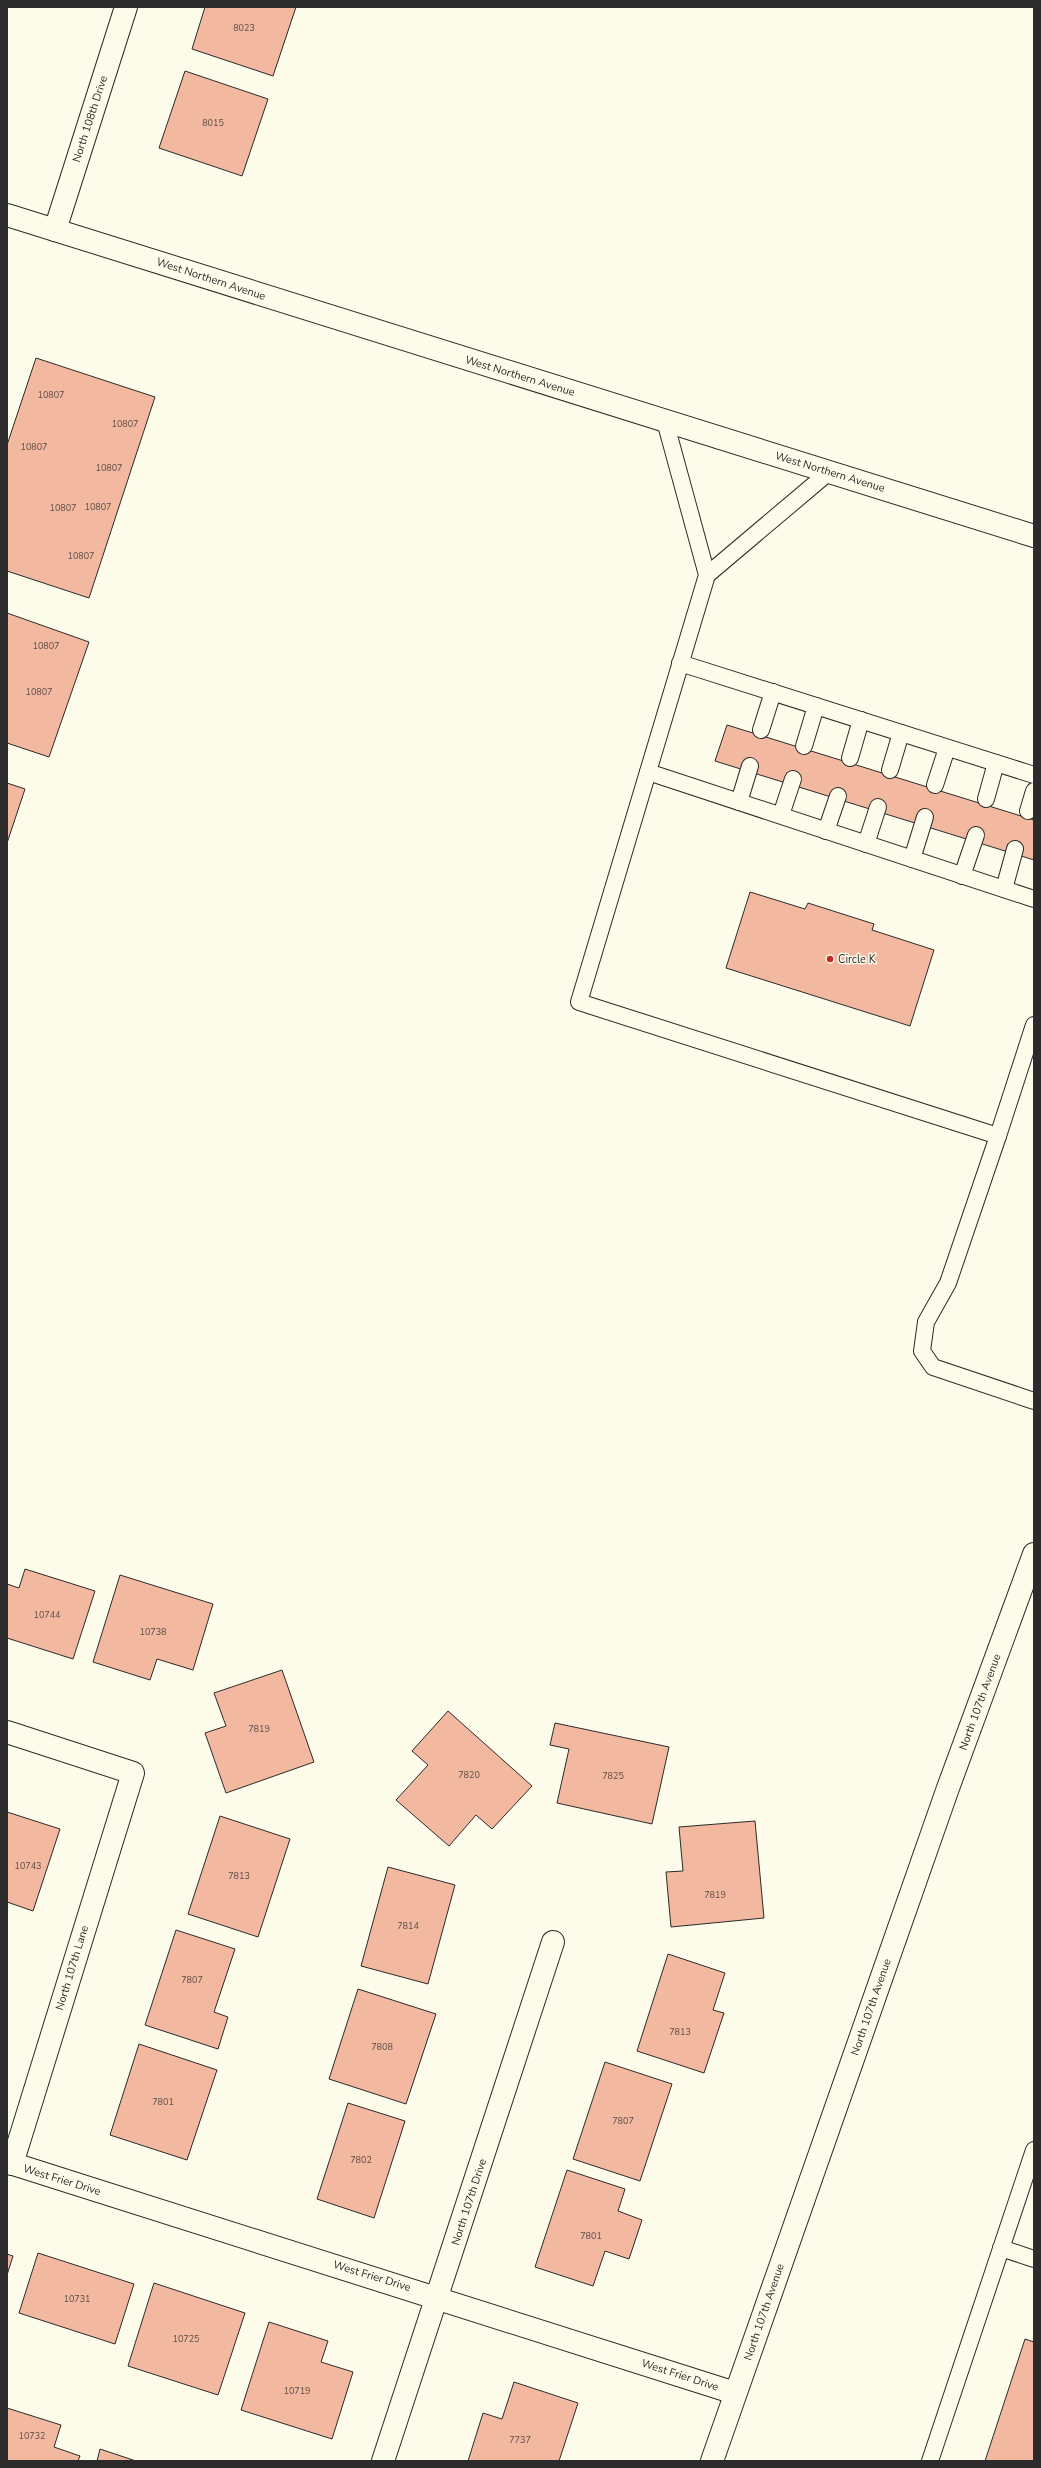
<svg xmlns="http://www.w3.org/2000/svg" width="1041" height="2468" viewBox="0 0 1041 2468" font-family="'Nunito Sans',sans-serif">
  <rect width="100%" height="100%" fill="#fdfbea"/>
  <g fill="#f2b8a0" stroke="#2b2b2b">
    <path d="M205,7H296L273,76L192,49Z"/>
    <path d="M185,71L268,99L242,176L159,148Z"/>
    <path d="M36,358L155,397L89,598L7,571V445Z"/>
    <path d="M7,613L89,642L49,757L7,743Z"/>
    <path d="M727,725L1034,820V860L715,761Z"/>
    <path d="M7,783L25,789L7,843Z"/>
    <path d="M750,892L805,909L808,903L874,924L872,930L934,950L910,1026L726,968Z"/>
    <path d="M25,1569L95,1591L73,1659L7,1638V1584L19,1588Z"/>
    <path d="M120,1575L213,1604L193,1670L157,1659L150,1680L93,1662Z"/>
    <path d="M282,1670L314,1762L226,1793L205,1733L226,1726L214,1693Z"/>
    <path d="M448,1711L532,1786L492,1829L476,1815L449,1846L396,1800L428,1765L412,1751Z"/>
    <path d="M555,1723L669,1747L652,1824L557,1803L569,1749L550,1745Z"/>
    <path d="M7,1812L60,1829L33,1911L7,1902Z"/>
    <path d="M220,1816L290,1839L258,1937L188,1914Z"/>
    <path d="M755,1821L764,1918L671,1927L666,1872L683,1871L679,1827Z"/>
    <path d="M388,1867L455,1885L428,1984L361,1966Z"/>
    <path d="M176,1930L235,1949L214,2012L228,2017L218,2049L145,2025Z"/>
    <path d="M668,1954L725,1973L713,2010L724,2013L704,2073L637,2051Z"/>
    <path d="M358,1989L436,2014L406,2104L329,2079Z"/>
    <path d="M139,2044L217,2070L187,2160L110,2135Z"/>
    <path d="M605,2062L672,2084L640,2181L573,2159Z"/>
    <path d="M348,2103L405,2121L374,2218L317,2199Z"/>
    <path d="M567,2170L625,2189L618,2211L642,2220L629,2259L605,2251L593,2286L535,2267Z"/>
    <path d="M38,2253L134,2284L115,2344L19,2313Z"/>
    <path d="M7,2254L13,2256L7,2275Z"/>
    <path d="M154,2283L245,2313L218,2395L128,2366Z"/>
    <path d="M269,2322L328,2341L321,2362L353,2372L332,2439L241,2410Z"/>
    <path d="M1025,2339L1034,2342V2461H985Z"/>
    <path d="M514,2382L578,2403L559,2461H468L483,2413L502,2419Z"/>
    <path d="M7,2408L61,2425L54,2447L80,2456L78,2461H7Z"/>
    <path d="M100,2449L136,2461H97Z"/>
  </g>
  <g fill="none" stroke-linecap="round" stroke-linejoin="round">
    <defs>
      <g id="lane">
        <path d="M665,421L707,575L579,1002L998,1136L948,1283L926,1322L922,1351L933,1367L1034,1401"/>
        <path d="M707,575L829,472"/>
        <path d="M680,663L1034,775"/>
        <path d="M761,730L773,692"/>
        <path d="M804,746L816,706"/>
        <path d="M850,758L861,720"/>
        <path d="M890,770L901,733"/>
        <path d="M648,772L1034,899"/>
        <path d="M935,785L947,748"/>
        <path d="M986,799L996,763"/>
        <path d="M739,802L750,766"/>
        <path d="M1028,811L1034,791"/>
        <path d="M781,815L793,779"/>
        <path d="M826,831L838,796"/>
        <path d="M866,844L878,807"/>
        <path d="M912,859L925,817"/>
        <path d="M962,876L976,835"/>
        <path d="M1004,889L1015,849"/>
        <path d="M998,1136L1034,1025"/>
        <path d="M1001,2248L1034,2259"/>
        <path d="M930,2461L1034,2150"/>
      </g>
      <g id="street">
        <path d="M55,230L126,7"/>
        <path d="M7,1732L133,1773L12,2164"/>
        <path d="M7,2162L735,2393"/>
        <path d="M383,2461L553,1942"/>
      </g>
      <path id="secondary" d="M712,2461L948,1788L1034,1554"/>
      <path id="primary" d="M7,215L1034,536"/>
    </defs>
    <use href="#lane" stroke="#2b2b2b" stroke-width="18"/>
    <use href="#street" stroke="#2b2b2b" stroke-width="24"/>
    <use href="#secondary" stroke="#2b2b2b" stroke-width="24"/>
    <use href="#primary" stroke="#2b2b2b" stroke-width="24"/>
    <use href="#lane" stroke="#fdfbea" stroke-width="16"/>
    <use href="#street" stroke="#fdfbea" stroke-width="22"/>
    <use href="#secondary" stroke="#fdfbea" stroke-width="22"/>
    <use href="#primary" stroke="#fdfbea" stroke-width="22"/>
  </g>
  <circle fill="#c62828" stroke="#fdfbea" stroke-width="1.5" cx="830" cy="959" r="4"/>
  <g text-anchor="middle" dominant-baseline="central" stroke-width="3" stroke-linejoin="round" paint-order="stroke">
    <g font-size="9" fill="#5d4e48">
      <text x="244" y="28">8023</text>
      <text x="213" y="123">8015</text>
      <text x="51" y="395">10807</text>
      <text x="125" y="424">10807</text>
      <text x="34" y="447">10807</text>
      <text x="109" y="468">10807</text>
      <text x="98" y="507">10807</text>
      <text x="63" y="508">10807</text>
      <text x="81" y="556">10807</text>
      <text x="46" y="646">10807</text>
      <text x="39" y="692">10807</text>
      <text x="47" y="1615">10744</text>
      <text x="153" y="1632">10738</text>
      <text x="259" y="1729">7819</text>
      <text x="469" y="1775">7820</text>
      <text x="613" y="1776">7825</text>
      <text x="28" y="1866">10743</text>
      <text x="239" y="1876">7813</text>
      <text x="715" y="1895">7819</text>
      <text x="408" y="1926">7814</text>
      <text x="192" y="1980">7807</text>
      <text x="680" y="2032">7813</text>
      <text x="382" y="2047">7808</text>
      <text x="163" y="2102">7801</text>
      <text x="623" y="2121">7807</text>
      <text x="361" y="2160">7802</text>
      <text x="591" y="2236">7801</text>
      <text x="77" y="2299">10731</text>
      <text x="186" y="2339">10725</text>
      <text x="297" y="2391">10719</text>
      <text x="32" y="2436">10732</text>
      <text x="520" y="2440">7737</text>
    </g>
    <g font-size="11" fill="#2b2b2b" stroke="#fdfbea">
      <text transform="translate(90 119) rotate(-72)">North 108th Drive</text>
      <text transform="translate(211 279) rotate(18)">West Northern Avenue</text>
      <text transform="translate(520 376) rotate(17)">West Northern Avenue</text>
      <text transform="translate(830 472) rotate(17)">West Northern Avenue</text>
      <text transform="translate(980 1702) rotate(-70)">North 107th Avenue</text>
      <text transform="translate(72 1968) rotate(-73)">North 107th Lane</text>
      <text transform="translate(871 2007) rotate(-71)">North 107th Avenue</text>
      <text transform="translate(62 2180) rotate(17)">West Frier Drive</text>
      <text transform="translate(469 2202) rotate(-72)">North 107th Drive</text>
      <text transform="translate(372 2276) rotate(17)">West Frier Drive</text>
      <text transform="translate(764 2312) rotate(-71)">North 107th Avenue</text>
      <text transform="translate(680 2375) rotate(18)">West Frier Drive</text>
    </g>
    <g font-size="11" fill="#2b2b2b" stroke="#fdfbea" text-anchor="start">
      <text x="838" y="959">Circle K</text>
    </g>
  </g>
  <rect width="1041" height="2468" fill="none" stroke="#2b2b2b" stroke-width="16"/>
</svg>
